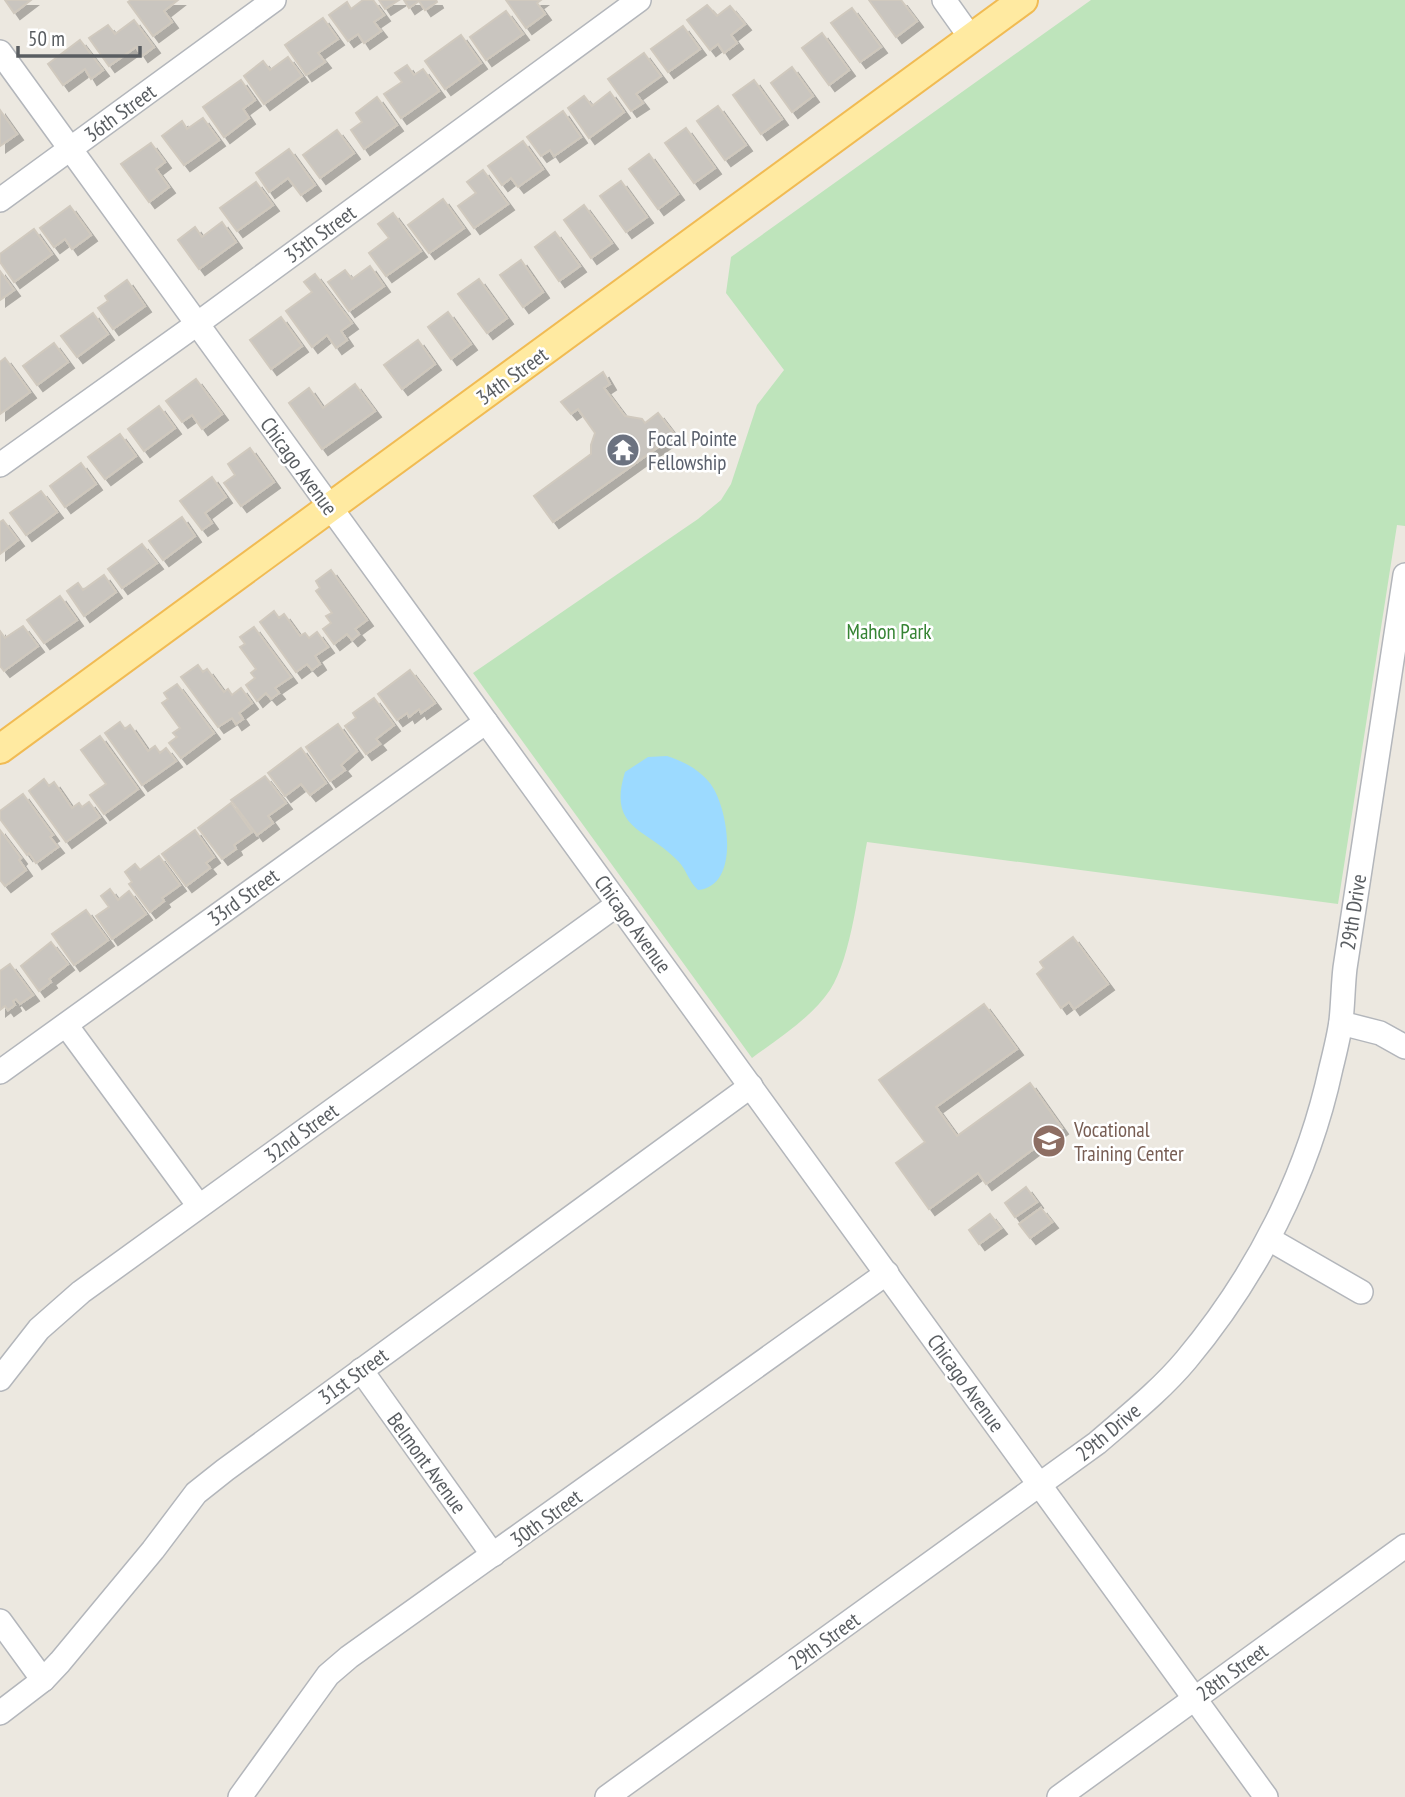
<svg xmlns="http://www.w3.org/2000/svg" width="1405" height="1797" viewBox="0 0 1405 1797" font-family="'PT Sans Narrow',sans-serif">
  <defs>
    <filter id="shadow"><feDropShadow dx="6" dy="6" stdDeviation="0" flood-color="#0004"/></filter>
  </defs>
  <rect width="100%" height="100%" fill="#ece8e0"/>
  <path fill="#bee4bb" d="M1091,0H1405V526L1397,525L1338,904L867,842C859,884 852,956 830,990C811,1018 779,1038 752,1058L473,673L698,519L721,500L731,484L757,405L784,370L726,293L731,257Z"/>
  <path fill="#9cdaff" d="M667,756C684,762 697,768 709,782C728,804 742,886 698,890C689,882 687,871 679,862C647,828 607,830 625,772L648,757Z"/>
  <g fill="#c9c5bf" stroke="#d0c9be" stroke-width="2" filter="url(#shadow)">
    <path d="M5,0H31L14,13Z"/>
    <path d="M131,0H178L164,11L172,22L153,36L128,2Z"/>
    <path d="M363,0H373L384,15L374,22L381,31L364,43L358,34L348,41L329,15L347,2L351,9Z"/>
    <path d="M379,0H399L385,9Z"/>
    <path d="M404,0H436L437,2L425,10L419,1L409,8Z"/>
    <path d="M506,0H541L537,3L545,14L526,28Z"/>
    <path d="M869,0H901L917,21L896,37Z"/>
    <path d="M707,5L717,16L730,6L745,24L731,35L737,43L724,53L718,44L710,50L687,20Z"/>
    <path d="M852,8L881,47L860,62L831,23Z"/>
    <path d="M506,11L523,34L486,60L470,37Z"/>
    <path d="M323,18L338,39L318,53L325,62L306,75L285,45Z"/>
    <path d="M134,20L154,47L142,56L136,47L109,66L89,38L108,25L115,34Z"/>
    <path d="M683,26L700,49L668,72L651,49Z"/>
    <path d="M822,33L849,70L829,85L802,48Z"/>
    <path d="M461,35L481,63L445,89L425,61Z"/>
    <path d="M80,40L103,70L91,79L85,69L63,85L48,64Z"/>
    <path d="M644,53L661,76L636,94L643,103L631,111L608,79Z"/>
    <path d="M288,57L302,76L264,104L244,76L263,61L270,70Z"/>
    <path d="M407,65L414,75L423,69L439,91L401,118L384,94L402,82L395,73Z"/>
    <path d="M792,67L813,96L792,112L771,83Z"/>
    <path d="M241,80L255,100L243,109L249,118L224,137L203,107Z"/>
    <path d="M754,80L782,119L761,134L733,95Z"/>
    <path d="M610,92L624,112L589,138L568,108L584,96L592,106Z"/>
    <path d="M377,97L397,125L364,149L351,130L362,122L356,113Z"/>
    <path d="M718,106L746,145L725,160L697,121Z"/>
    <path d="M0,110L17,134L0,146Z"/>
    <path d="M563,111L581,137L554,156L550,150L541,156L527,137Z"/>
    <path d="M203,118L219,140L184,165L162,136L182,121L187,129Z"/>
    <path d="M686,128L715,168L694,183L665,143Z"/>
    <path d="M337,130L354,153L320,178L303,155Z"/>
    <path d="M523,141L543,169L518,187L511,178L502,185L488,166Z"/>
    <path d="M151,143L165,162L156,169L169,187L149,202L121,164Z"/>
    <path d="M289,149L315,185L301,195L288,178L269,192L256,173Z"/>
    <path d="M649,154L678,194L658,209L629,169Z"/>
    <path d="M483,170L508,204L474,228L458,206L476,193L467,182Z"/>
    <path d="M621,181L647,217L626,232L600,196Z"/>
    <path d="M256,182L273,205L237,231L220,208Z"/>
    <path d="M443,199L464,228L429,253L408,225Z"/>
    <path d="M584,205L612,243L591,258L564,220Z"/>
    <path d="M70,206L91,235L72,249L65,239L54,247L40,228Z"/>
    <path d="M393,213L421,251L386,276L369,253L389,238L378,224Z"/>
    <path d="M222,222L236,242L199,269L178,240L195,227L202,237Z"/>
    <path d="M34,229L52,254L14,282L0,262V254Z"/>
    <path d="M555,232L580,266L559,281L535,247Z"/>
    <path d="M521,260L543,292L523,307L500,275Z"/>
    <path d="M370,266L384,286L349,311L328,282L345,270L352,279Z"/>
    <path d="M0,271L14,290L0,300Z"/>
    <path d="M315,274L352,323L341,331L347,340L336,348L327,335L312,347L286,311L312,292L304,282Z"/>
    <path d="M479,279L507,318L487,333L458,294Z"/>
    <path d="M127,280L145,306L113,329L98,308L108,301L105,296Z"/>
    <path d="M448,312L471,344L451,359L428,327Z"/>
    <path d="M93,313L108,334L77,357L61,336Z"/>
    <path d="M281,317L302,346L271,369L250,340Z"/>
    <path d="M418,340L435,364L402,389L384,365Z"/>
    <path d="M54,343L68,362L37,385L23,366Z"/>
    <path d="M5,358L30,392L0,414V362Z"/>
    <path d="M603,372L610,384L604,388L625,416L642,419L645,423L658,413L675,435L553,522L534,496L591,454V445L595,433L578,409L571,414L561,402Z"/>
    <path d="M196,379L222,414L202,429L192,415L182,422L166,401Z"/>
    <path d="M355,384L375,411L322,449L289,403L309,388L323,408Z"/>
    <path d="M159,406L175,428L144,451L128,429Z"/>
    <path d="M120,434L136,456L105,479L88,457Z"/>
    <path d="M250,448L274,482L241,506L224,483L235,475L228,464Z"/>
    <path d="M81,463L96,484L65,507L50,486Z"/>
    <path d="M212,477L226,497L205,513L212,523L202,530L180,501Z"/>
    <path d="M41,491L57,512L26,535L10,513Z"/>
    <path d="M182,517L195,536L163,560L149,541Z"/>
    <path d="M3,520L18,540L0,554V522Z"/>
    <path d="M142,544L157,563L122,588L108,569Z"/>
    <path d="M331,570L367,620L355,629L359,634L352,640L347,634L334,644L323,629L331,623L326,616L332,613L316,591L320,588L316,581Z"/>
    <path d="M104,575L116,592L84,616L67,591L78,583L83,590Z"/>
    <path d="M60,596L77,620L44,643L27,620Z"/>
    <path d="M274,611L279,618L284,614L300,636L305,633L309,638L317,632L328,647L315,656L320,664L312,670L307,664L296,672L260,622Z"/>
    <path d="M23,626L38,646L4,671L0,666V631L5,638Z"/>
    <path d="M254,627L291,677L275,688L279,693L271,699L266,693L257,701L246,685L255,678L251,673L256,669L240,647L245,644L240,637Z"/>
    <path d="M198,665L203,672L207,669L224,692L228,689L232,695L241,688L252,703L239,713L243,719L236,724L232,718L218,727L181,677Z"/>
    <path d="M410,670L435,703L421,713L419,709L409,717L407,713L397,720L378,694Z"/>
    <path d="M177,684L214,733L181,758L169,743L177,737L173,733L180,728L162,703L168,699L164,693Z"/>
    <path d="M374,698L394,725L376,739L380,744L366,754L345,726L356,718L353,713Z"/>
    <path d="M120,722L125,729L130,725L148,751L155,746L160,753L166,748L176,761L142,785L105,733Z"/>
    <path d="M338,724L357,751L341,765L345,770L330,781L306,747Z"/>
    <path d="M100,736L138,789L104,814L90,795L106,784L81,750Z"/>
    <path d="M301,748L326,783L310,795L301,784L285,796L268,773Z"/>
    <path d="M265,776L286,803L268,816L273,823L257,835L231,800Z"/>
    <path d="M44,779L49,786L54,782L72,808L79,803L82,807L89,802L100,817L66,842L29,791Z"/>
    <path d="M23,794L53,835L50,837L58,847L36,863L29,853L27,855L0,819V811Z"/>
    <path d="M231,803L252,832L234,845L236,849L222,859L198,828Z"/>
    <path d="M0,830L21,858L19,860L26,870L5,886L0,880Z"/>
    <path d="M195,830L214,857L206,863L210,868L186,886L162,854Z"/>
    <path d="M159,856L180,885L162,898L164,901L150,912L129,884L132,882L125,872L135,864L140,870Z"/>
    <path d="M110,889L118,900L129,891L146,914L112,939L96,916L109,907L101,896Z"/>
    <path d="M86,910L108,940L74,965L52,934Z"/>
    <path d="M1073,937L1108,984L1074,1009L1069,1002L1061,1008L1037,974L1044,968L1040,962Z"/>
    <path d="M51,942L68,964L49,979L51,982L39,991L21,966Z"/>
    <path d="M10,964L33,995L20,1004L16,999L13,1001L15,1005L8,1010L5,1006L0,1010V971Z"/>
    <path d="M984,1004L1017,1049L936,1107L957,1136L1030,1083L1062,1128L986,1184L978,1173L929,1209L896,1163L925,1142L879,1080Z"/>
    <path d="M1026,1187L1037,1202L1015,1217L1005,1203Z"/>
    <path d="M1041,1208L1052,1222L1030,1238L1019,1224Z"/>
    <path d="M990,1214L1001,1228L979,1244L969,1230Z"/>
  </g>
  <g fill="none" stroke-linecap="round" stroke-linejoin="round">
    <defs>
      <g id="minor">
        <path d="M944,0L971,38"/>
        <path d="M0,52L1266,1797"/>
        <path d="M0,200L274,0"/>
        <path d="M0,465L197,324L639,0"/>
        <path d="M1341,1023L1380,1033L1405,1047"/>
        <path d="M66,1025L199,1206"/>
        <path d="M0,1072L486,722"/>
        <path d="M1269,1239L1361,1292"/>
        <path d="M361,1370L493,1555"/>
        <path d="M0,1379L39,1329L81,1292L618,904"/>
        <path d="M0,1621L43,1680"/>
        <path d="M0,1713L43,1680L60,1662L153,1550L196,1493L225,1470L751,1086"/>
        <path d="M240,1797L328,1675L349,1657L887,1273"/>
        <path d="M607,1797L1097,1443C1128,1416 1160,1391 1186,1360C1257,1275 1308,1175 1331,1068C1335,1052 1339,1036 1341,1021C1343,1003 1343,985 1345,968L1405,575"/>
        <path d="M1059,1797L1405,1546"/>
      </g>
      <path id="major" d="M0,749L1023,0"/>
    </defs>
    <use href="#minor" stroke="#b3b6bb" stroke-width="26"/>
    <use href="#major" stroke="#f1bb53" stroke-width="32"/>
    <use href="#minor" stroke="#fff" stroke-width="23"/>
    <use href="#major" stroke="#ffeaa1" stroke-width="28"/>
  </g>
  <defs>
    <symbol id="temple-disc" viewBox="-11 -11 22 22"><circle r="9.5" fill="#6b7280" stroke="#fff"/><path d="M0-6L5-2H3V0L6.5 2.5H4V6H1.5V3h-3V6H-4V2.5H-6.5L-3 0V-2H-5Z" fill="#fff"/></symbol>
    <symbol id="school-disc" viewBox="-11 -11 22 22"><circle r="9.5" fill="#8d6e63" stroke="#fff"/><path d="M0-5L7-2L0 1L-7-2ZM-4 1L0 2.5L4 1V4Q0 6-4 4Z" fill="#fff"/></symbol>
  </defs>
  <g fill-rule="evenodd">
    <use href="#temple-disc" x="604" y="431" width="38" height="38"/>
    <use href="#school-disc" x="1030" y="1122" width="38" height="38"/>
  </g>
  <g text-anchor="middle" dominant-baseline="central" stroke-width="5" stroke-linejoin="round" paint-order="stroke">
    <g font-size="21" fill="#595d61" stroke="#fff">
      <text transform="translate(120 113) rotate(-36)">36th Street</text>
      <text transform="translate(320 234) rotate(-36)">35th Street</text>
      <text transform="translate(512 376) rotate(-36)">34th Street</text>
      <text transform="translate(299 466) rotate(54)">Chicago Avenue</text>
      <text transform="translate(243 897) rotate(-36)">33rd Street</text>
      <text transform="translate(1353 912) rotate(-81)">29th Drive</text>
      <text transform="translate(633 924) rotate(54)">Chicago Avenue</text>
      <text transform="translate(301 1133) rotate(-36)">32nd Street</text>
      <text transform="translate(353 1376) rotate(-36)">31st Street</text>
      <text transform="translate(966 1383) rotate(54)">Chicago Avenue</text>
      <text transform="translate(1108 1432) rotate(-40)">29th Drive</text>
      <text transform="translate(427 1463) rotate(54)">Belmont Avenue</text>
      <text transform="translate(546 1518) rotate(-36)">30th Street</text>
      <text transform="translate(824 1641) rotate(-36)">29th Street</text>
      <text transform="translate(1232 1672) rotate(-36)">28th Street</text>
    </g>
    <g font-size="21" fill="#5b616d" stroke="#fff" text-anchor="start">
      <text x="648" y="438">Focal Pointe<tspan x="648" dy="24">Fellowship</tspan></text>
    </g>
    <g font-size="21" fill="#368434" stroke="#fff">
      <text x="889" y="631">Mahon Park</text>
    </g>
    <g font-size="21" fill="#785e54" stroke="#fff" text-anchor="start">
      <text x="1074" y="1129">Vocational<tspan x="1074" dy="24">Training Center</tspan></text>
    </g>
  </g>
  <path d="M18 46v10h122v-10" fill="none" stroke="#595d61" stroke-width="3.5"/>
  <text x="28" y="46" font-size="21" fill="#595d61" stroke="#ffffff" stroke-width="5" paint-order="stroke">50 m</text>
</svg>
